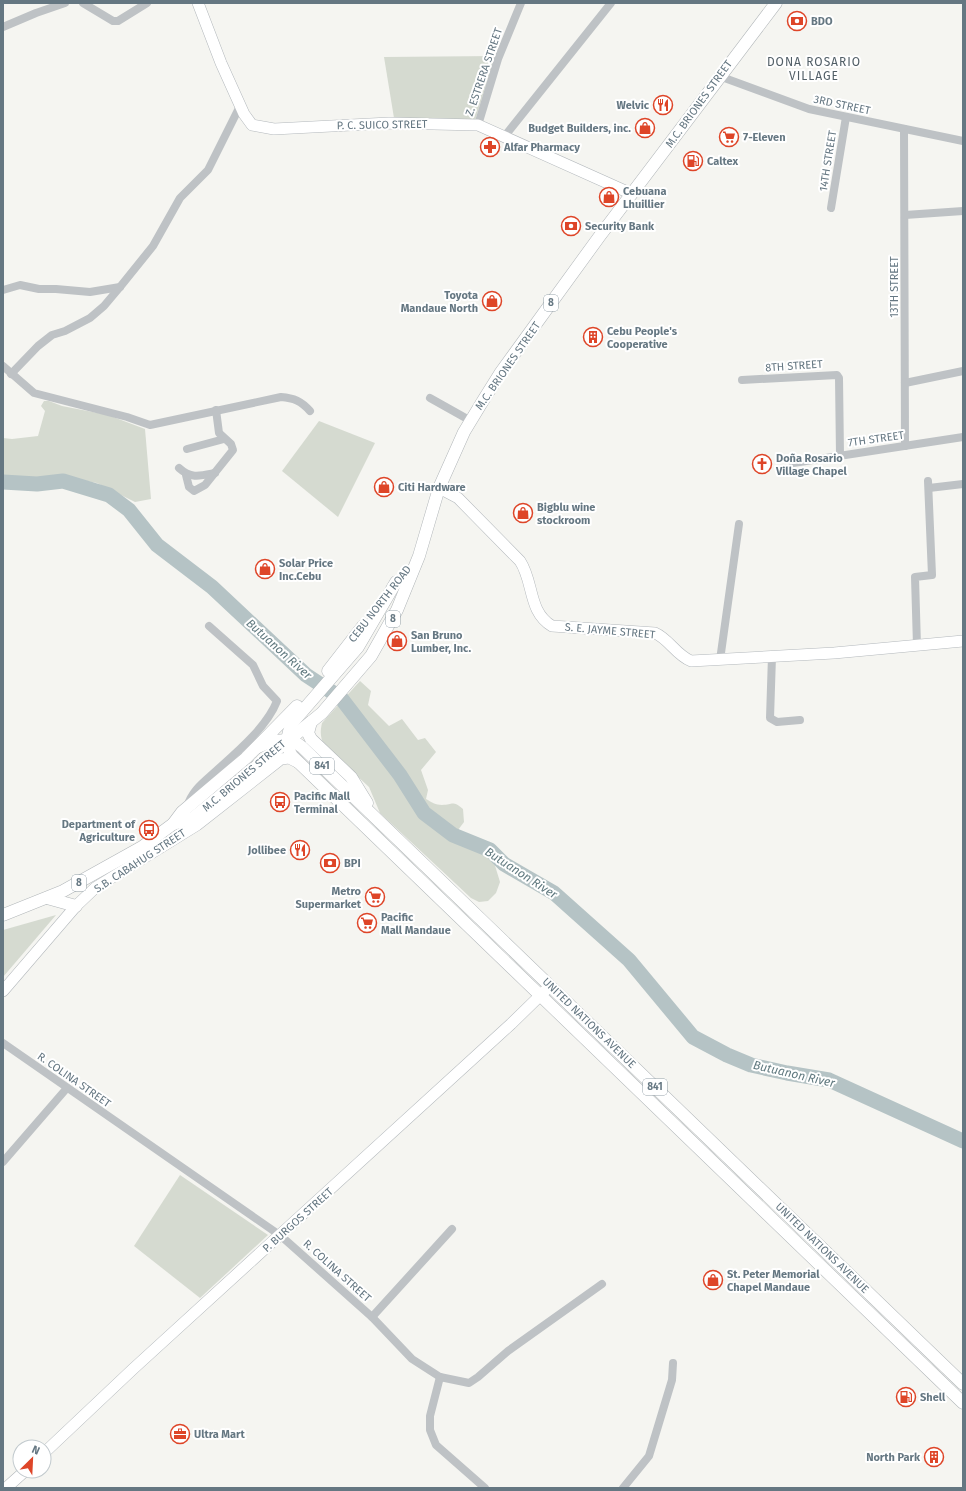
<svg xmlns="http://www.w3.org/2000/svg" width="966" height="1491" viewBox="0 0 966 1491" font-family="'Fira Sans',sans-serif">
  <rect width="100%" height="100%" fill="#f5f5f1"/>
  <g fill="#d5dad0">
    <path d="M495,56L475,121L394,118L384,57Z"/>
    <path d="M44,401H49L62,406L108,415L145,429L151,499L135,502L97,483L61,476L34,479L3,478V438L12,439L38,436L45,411L41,406Z"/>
    <path d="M319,421L375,443L338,517L282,471Z"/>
    <path d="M360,681L371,691L368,705L389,726L402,719L418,740L425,738L436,752L421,770L428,790L426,799C431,802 436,805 442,805C453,805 452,800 463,809L464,822L458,830L459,837L493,859L500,882L496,893L488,901L479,902L471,898L380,813L369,787L325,746C320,738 320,732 322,723Z"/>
    <path d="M56,915L3,977V930Z"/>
    <path d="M180,1175L268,1235L200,1298L134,1246Z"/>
  </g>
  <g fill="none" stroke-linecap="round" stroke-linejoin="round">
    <path stroke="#b5c3c5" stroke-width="15" d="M3,482L37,484L63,481L109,495L129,510L157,545L212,587L306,675L341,698L400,775L424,813L453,835L490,850L504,864L554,893L629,960L693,1037L727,1055L751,1065L787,1073L829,1080L963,1141"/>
    <defs>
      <g id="secondary">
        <path d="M198,3L221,63L244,114L252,125L274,129L389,123L478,125L632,194"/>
        <path d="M439,488L458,498L520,561C534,582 528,612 552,626L655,633C669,639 676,655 691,661L834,653L963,641"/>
        <path d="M3,991L76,906L95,888L197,825L281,759L289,758L297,762"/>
        <path d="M44,1453L133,1369L511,1024L550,986"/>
        <path d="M6,1488L25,1471"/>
      </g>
      <g id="primary">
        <path d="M396,582L358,647L293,722C287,733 285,745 292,756L963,1403"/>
        <path d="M328,671L363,626"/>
        <path d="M311,722L308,733L311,739L351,777L367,803"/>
        <path d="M256,748C270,741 288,735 302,747L963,1384"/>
        <path d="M173,824L193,818L322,713L371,656L397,610L419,556L439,488L464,432L484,399L501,372L599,237L776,3"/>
        <path d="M47,898L76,906"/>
        <path d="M3,915L63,891L142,847L173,824L182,812L246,758L297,706"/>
      </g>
    </defs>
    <use href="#secondary" stroke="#b3b8bc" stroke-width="12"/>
    <use href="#primary" stroke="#b1b6b9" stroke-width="13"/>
    <g stroke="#bec2c5" stroke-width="8">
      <path d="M83,3L113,21H118L147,3"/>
      <path d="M3,27L36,13L65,3"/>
      <path d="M719,76L809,109L963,141"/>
      <path d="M478,125L498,59L521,3"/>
      <path d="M904,129L905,446"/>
      <path d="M504,137L611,3"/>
      <path d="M831,208L846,117"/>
      <path d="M905,215L963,211"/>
      <path d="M3,290L20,285L39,289H56L90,292L120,287"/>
      <path d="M3,366L34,393L127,417L150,425L281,397C294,398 301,401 310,411"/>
      <path d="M11,374L38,346L52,335L65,331L90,318L104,306L120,287L153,246L180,198L208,170L240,106"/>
      <path d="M742,380L837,375L839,378L840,455"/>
      <path d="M905,383L963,371"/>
      <path d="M430,398L471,421"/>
      <path d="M187,449L224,439"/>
      <path d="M793,463L963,437"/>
      <path d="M179,468C191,479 200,476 215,473"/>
      <path d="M186,475L189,487L194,491L205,485L233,450L231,444L219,433L216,410"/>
      <path d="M929,488L963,484"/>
      <path d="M917,646L915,577L932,575L928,481"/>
      <path d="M772,656L770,718L777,722L800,720"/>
      <path d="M720,660L739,524"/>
      <path d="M187,807C192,790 204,782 216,771C236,753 267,727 277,701L263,686L253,665L209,626"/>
      <path d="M3,1043L281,1236L372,1317L412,1359L440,1377"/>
      <path d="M3,1162L67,1088"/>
      <path d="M372,1317L452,1229"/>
      <path d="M440,1377L469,1383L478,1377L508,1351L602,1284"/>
      <path d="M440,1377L430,1416V1430L436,1445L485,1488"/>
      <path d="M623,1488L649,1456L672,1380L673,1363"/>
    </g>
    <use href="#secondary" stroke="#fff" stroke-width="11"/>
    <use href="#primary" stroke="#fff" stroke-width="12"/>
  </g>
  <defs>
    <symbol id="bank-ring" viewBox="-11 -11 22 22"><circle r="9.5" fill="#fff" stroke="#de4528" stroke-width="1.5"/><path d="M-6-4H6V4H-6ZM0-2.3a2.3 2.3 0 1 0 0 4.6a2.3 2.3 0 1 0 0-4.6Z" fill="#de4528"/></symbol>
    <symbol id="restaurant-ring" viewBox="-11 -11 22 22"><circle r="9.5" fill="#fff" stroke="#de4528" stroke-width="1.5"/><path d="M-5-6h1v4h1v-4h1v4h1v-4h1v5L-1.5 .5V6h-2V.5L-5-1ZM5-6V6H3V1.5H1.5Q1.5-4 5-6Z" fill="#de4528"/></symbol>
    <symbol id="shop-ring" viewBox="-11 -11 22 22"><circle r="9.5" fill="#fff" stroke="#de4528" stroke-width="1.5"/><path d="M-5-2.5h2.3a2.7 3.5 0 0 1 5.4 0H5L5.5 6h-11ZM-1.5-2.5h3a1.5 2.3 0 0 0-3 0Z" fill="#de4528"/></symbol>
    <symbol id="supermarket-ring" viewBox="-11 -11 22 22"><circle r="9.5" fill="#fff" stroke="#de4528" stroke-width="1.5"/><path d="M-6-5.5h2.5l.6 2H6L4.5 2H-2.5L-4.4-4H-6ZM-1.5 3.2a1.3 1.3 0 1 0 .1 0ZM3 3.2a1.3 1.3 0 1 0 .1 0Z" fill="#de4528"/></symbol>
    <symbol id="pharmacy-ring" viewBox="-11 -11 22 22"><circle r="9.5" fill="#fff" stroke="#de4528" stroke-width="1.5"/><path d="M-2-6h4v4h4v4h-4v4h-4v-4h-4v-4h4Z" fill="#de4528"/></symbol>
    <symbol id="fuel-ring" viewBox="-11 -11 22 22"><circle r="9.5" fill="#fff" stroke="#de4528" stroke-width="1.5"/><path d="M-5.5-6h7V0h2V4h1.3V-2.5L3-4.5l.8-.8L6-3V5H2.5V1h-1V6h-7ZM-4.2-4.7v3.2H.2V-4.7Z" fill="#de4528"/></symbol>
    <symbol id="building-ring" viewBox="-11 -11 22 22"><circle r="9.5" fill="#fff" stroke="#de4528" stroke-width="1.5"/><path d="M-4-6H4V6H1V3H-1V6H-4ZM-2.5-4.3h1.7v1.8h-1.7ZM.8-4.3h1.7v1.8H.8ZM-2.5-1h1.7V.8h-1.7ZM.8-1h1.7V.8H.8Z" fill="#de4528"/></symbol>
    <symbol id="church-ring" viewBox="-11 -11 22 22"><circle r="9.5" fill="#fff" stroke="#de4528" stroke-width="1.5"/><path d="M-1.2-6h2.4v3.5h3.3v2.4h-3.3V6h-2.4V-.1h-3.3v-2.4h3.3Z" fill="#de4528"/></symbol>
    <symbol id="bus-ring" viewBox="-11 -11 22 22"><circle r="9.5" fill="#fff" stroke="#de4528" stroke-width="1.5"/><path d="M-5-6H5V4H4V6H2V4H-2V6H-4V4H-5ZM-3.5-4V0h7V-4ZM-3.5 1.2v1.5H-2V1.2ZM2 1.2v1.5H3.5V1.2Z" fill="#de4528"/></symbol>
    <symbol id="office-ring" viewBox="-11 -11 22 22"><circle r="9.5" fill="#fff" stroke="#de4528" stroke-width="1.5"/><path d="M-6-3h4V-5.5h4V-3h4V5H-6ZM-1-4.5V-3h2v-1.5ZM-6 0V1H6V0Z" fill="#de4528"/></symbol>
  </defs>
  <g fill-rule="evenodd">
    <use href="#bank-ring" x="786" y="10" width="22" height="22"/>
    <use href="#restaurant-ring" x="652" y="94" width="22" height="22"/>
    <use href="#shop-ring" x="634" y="117" width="22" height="22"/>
    <use href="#supermarket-ring" x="718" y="126" width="22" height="22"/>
    <use href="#pharmacy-ring" x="479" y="136" width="22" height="22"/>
    <use href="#fuel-ring" x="682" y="150" width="22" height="22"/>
    <use href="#shop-ring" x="598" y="186" width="22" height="22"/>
    <use href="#bank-ring" x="560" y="215" width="22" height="22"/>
    <use href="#shop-ring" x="481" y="290" width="22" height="22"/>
    <use href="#building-ring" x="582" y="326" width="22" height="22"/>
    <use href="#church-ring" x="751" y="453" width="22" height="22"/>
    <use href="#shop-ring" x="373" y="476" width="22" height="22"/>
    <use href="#shop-ring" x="512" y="502" width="22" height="22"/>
    <use href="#shop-ring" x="254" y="558" width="22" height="22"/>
    <use href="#shop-ring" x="386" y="630" width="22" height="22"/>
    <use href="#bus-ring" x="269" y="791" width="22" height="22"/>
    <use href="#bus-ring" x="138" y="819" width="22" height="22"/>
    <use href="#restaurant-ring" x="289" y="839" width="22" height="22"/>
    <use href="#bank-ring" x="319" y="852" width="22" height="22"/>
    <use href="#supermarket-ring" x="364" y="886" width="22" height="22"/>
    <use href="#supermarket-ring" x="356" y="912" width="22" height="22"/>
    <use href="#shop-ring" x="702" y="1269" width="22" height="22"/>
    <use href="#fuel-ring" x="895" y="1386" width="22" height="22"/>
    <use href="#office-ring" x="169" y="1423" width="22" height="22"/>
    <use href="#building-ring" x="923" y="1446" width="22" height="22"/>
  </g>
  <g text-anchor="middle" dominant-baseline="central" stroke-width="4" stroke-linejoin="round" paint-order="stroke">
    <g fill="#fff" stroke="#93a0a8" stroke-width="1">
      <rect x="544" y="295" width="14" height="16" rx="3"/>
      <rect x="386" y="611" width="14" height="16" rx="3"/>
      <rect x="310" y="758" width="24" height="16" rx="3"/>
      <rect x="72" y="875" width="14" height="16" rx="3"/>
      <rect x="643" y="1079" width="24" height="16" rx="3"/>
    </g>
    <g font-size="10" font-weight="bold" fill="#657782">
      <text x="551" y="303">8</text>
      <text x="393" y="619">8</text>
      <text x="322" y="766">841</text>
      <text x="79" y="883">8</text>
      <text x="655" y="1087">841</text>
    </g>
    <g font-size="11" font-weight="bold" fill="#657782" stroke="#fff" text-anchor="start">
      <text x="811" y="21">BDO</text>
      <text x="649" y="105" text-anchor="end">Welvic</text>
      <text x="631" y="128" text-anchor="end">Budget Builders, inc.</text>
      <text x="743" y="137">7-Eleven</text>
      <text x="504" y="147">Alfar Pharmacy</text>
      <text x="707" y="161">Caltex</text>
      <text x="623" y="191">Cebuana<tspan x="623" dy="13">Lhuillier</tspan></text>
      <text x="585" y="226">Security Bank</text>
      <text x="478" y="295" text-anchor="end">Toyota<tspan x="478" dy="13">Mandaue North</tspan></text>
      <text x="607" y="331">Cebu People's<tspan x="607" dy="13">Cooperative</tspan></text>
      <text x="776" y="458">Doña Rosario<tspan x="776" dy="13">Village Chapel</tspan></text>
      <text x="398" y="487">Citi Hardware</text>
      <text x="537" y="507">Bigblu wine<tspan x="537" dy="13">stockroom</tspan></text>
      <text x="279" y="563">Solar Price<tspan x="279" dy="13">Inc.Cebu</tspan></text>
      <text x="411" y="635">San Bruno<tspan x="411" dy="13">Lumber, Inc.</tspan></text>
      <text x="294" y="796">Pacific Mall<tspan x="294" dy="13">Terminal</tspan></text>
      <text x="135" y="824" text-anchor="end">Department of<tspan x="135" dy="13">Agriculture</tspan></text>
      <text x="286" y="850" text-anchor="end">Jollibee</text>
      <text x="344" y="863">BPI</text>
      <text x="361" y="891" text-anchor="end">Metro<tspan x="361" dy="13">Supermarket</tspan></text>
      <text x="381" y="917">Pacific<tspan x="381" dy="13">Mall Mandaue</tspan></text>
      <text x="727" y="1274">St. Peter Memorial<tspan x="727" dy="13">Chapel Mandaue</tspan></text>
      <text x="920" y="1397">Shell</text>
      <text x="194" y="1434">Ultra Mart</text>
      <text x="920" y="1457" text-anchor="end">North Park</text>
    </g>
    <g font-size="11" fill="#657782" stroke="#fff">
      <text transform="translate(484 72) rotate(-71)">Z. ESTRERA STREET</text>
      <text transform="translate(699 104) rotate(-54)">M.C. BRIONES STREET</text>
      <text transform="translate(842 105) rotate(12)">3RD STREET</text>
      <text transform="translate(382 125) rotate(-1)">P. C. SUICO STREET</text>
      <text transform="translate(828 161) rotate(-81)">14TH STREET</text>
      <text transform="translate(894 287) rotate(-90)">13TH STREET</text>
      <text transform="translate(508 366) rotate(-55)">M.C. BRIONES STREET</text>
      <text transform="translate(794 366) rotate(-4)">8TH STREET</text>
      <text transform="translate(876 439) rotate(-8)">7TH STREET</text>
      <text transform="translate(380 604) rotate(-52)">CEBU NORTH ROAD</text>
      <text transform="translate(610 631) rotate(5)">S. E. JAYME STREET</text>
      <text transform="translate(244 776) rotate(-40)">M.C. BRIONES STREET</text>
      <text transform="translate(140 861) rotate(-33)">S.B. CABAHUG STREET</text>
      <text transform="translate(589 1023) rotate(44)">UNITED NATIONS AVENUE</text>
      <text transform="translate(74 1080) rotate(35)">R. COLINA STREET</text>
      <text transform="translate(298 1220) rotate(-42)">P. BURGOS STREET</text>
      <text transform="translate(822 1248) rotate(44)">UNITED NATIONS AVENUE</text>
      <text transform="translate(337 1271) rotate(42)">R. COLINA STREET</text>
    </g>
    <g font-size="12" letter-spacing="1" fill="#525f67" stroke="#fff">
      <text x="814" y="62">DONA ROSARIO<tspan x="814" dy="14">VILLAGE</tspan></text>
    </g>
    <g font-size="12" font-style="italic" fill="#60797f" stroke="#fff">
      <text transform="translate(279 649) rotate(42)">Butuanon River</text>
      <text transform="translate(521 873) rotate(33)">Butuanon River</text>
      <text transform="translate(794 1074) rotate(13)">Butuanon River</text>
    </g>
  </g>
  <rect width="966" height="1491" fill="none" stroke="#657782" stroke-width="8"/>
  <g transform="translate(32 1459) rotate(24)"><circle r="19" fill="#ffffff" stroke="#c1c9cd"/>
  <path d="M0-3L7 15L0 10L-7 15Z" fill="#de4528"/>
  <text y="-6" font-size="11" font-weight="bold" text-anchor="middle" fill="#657782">N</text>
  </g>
</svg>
